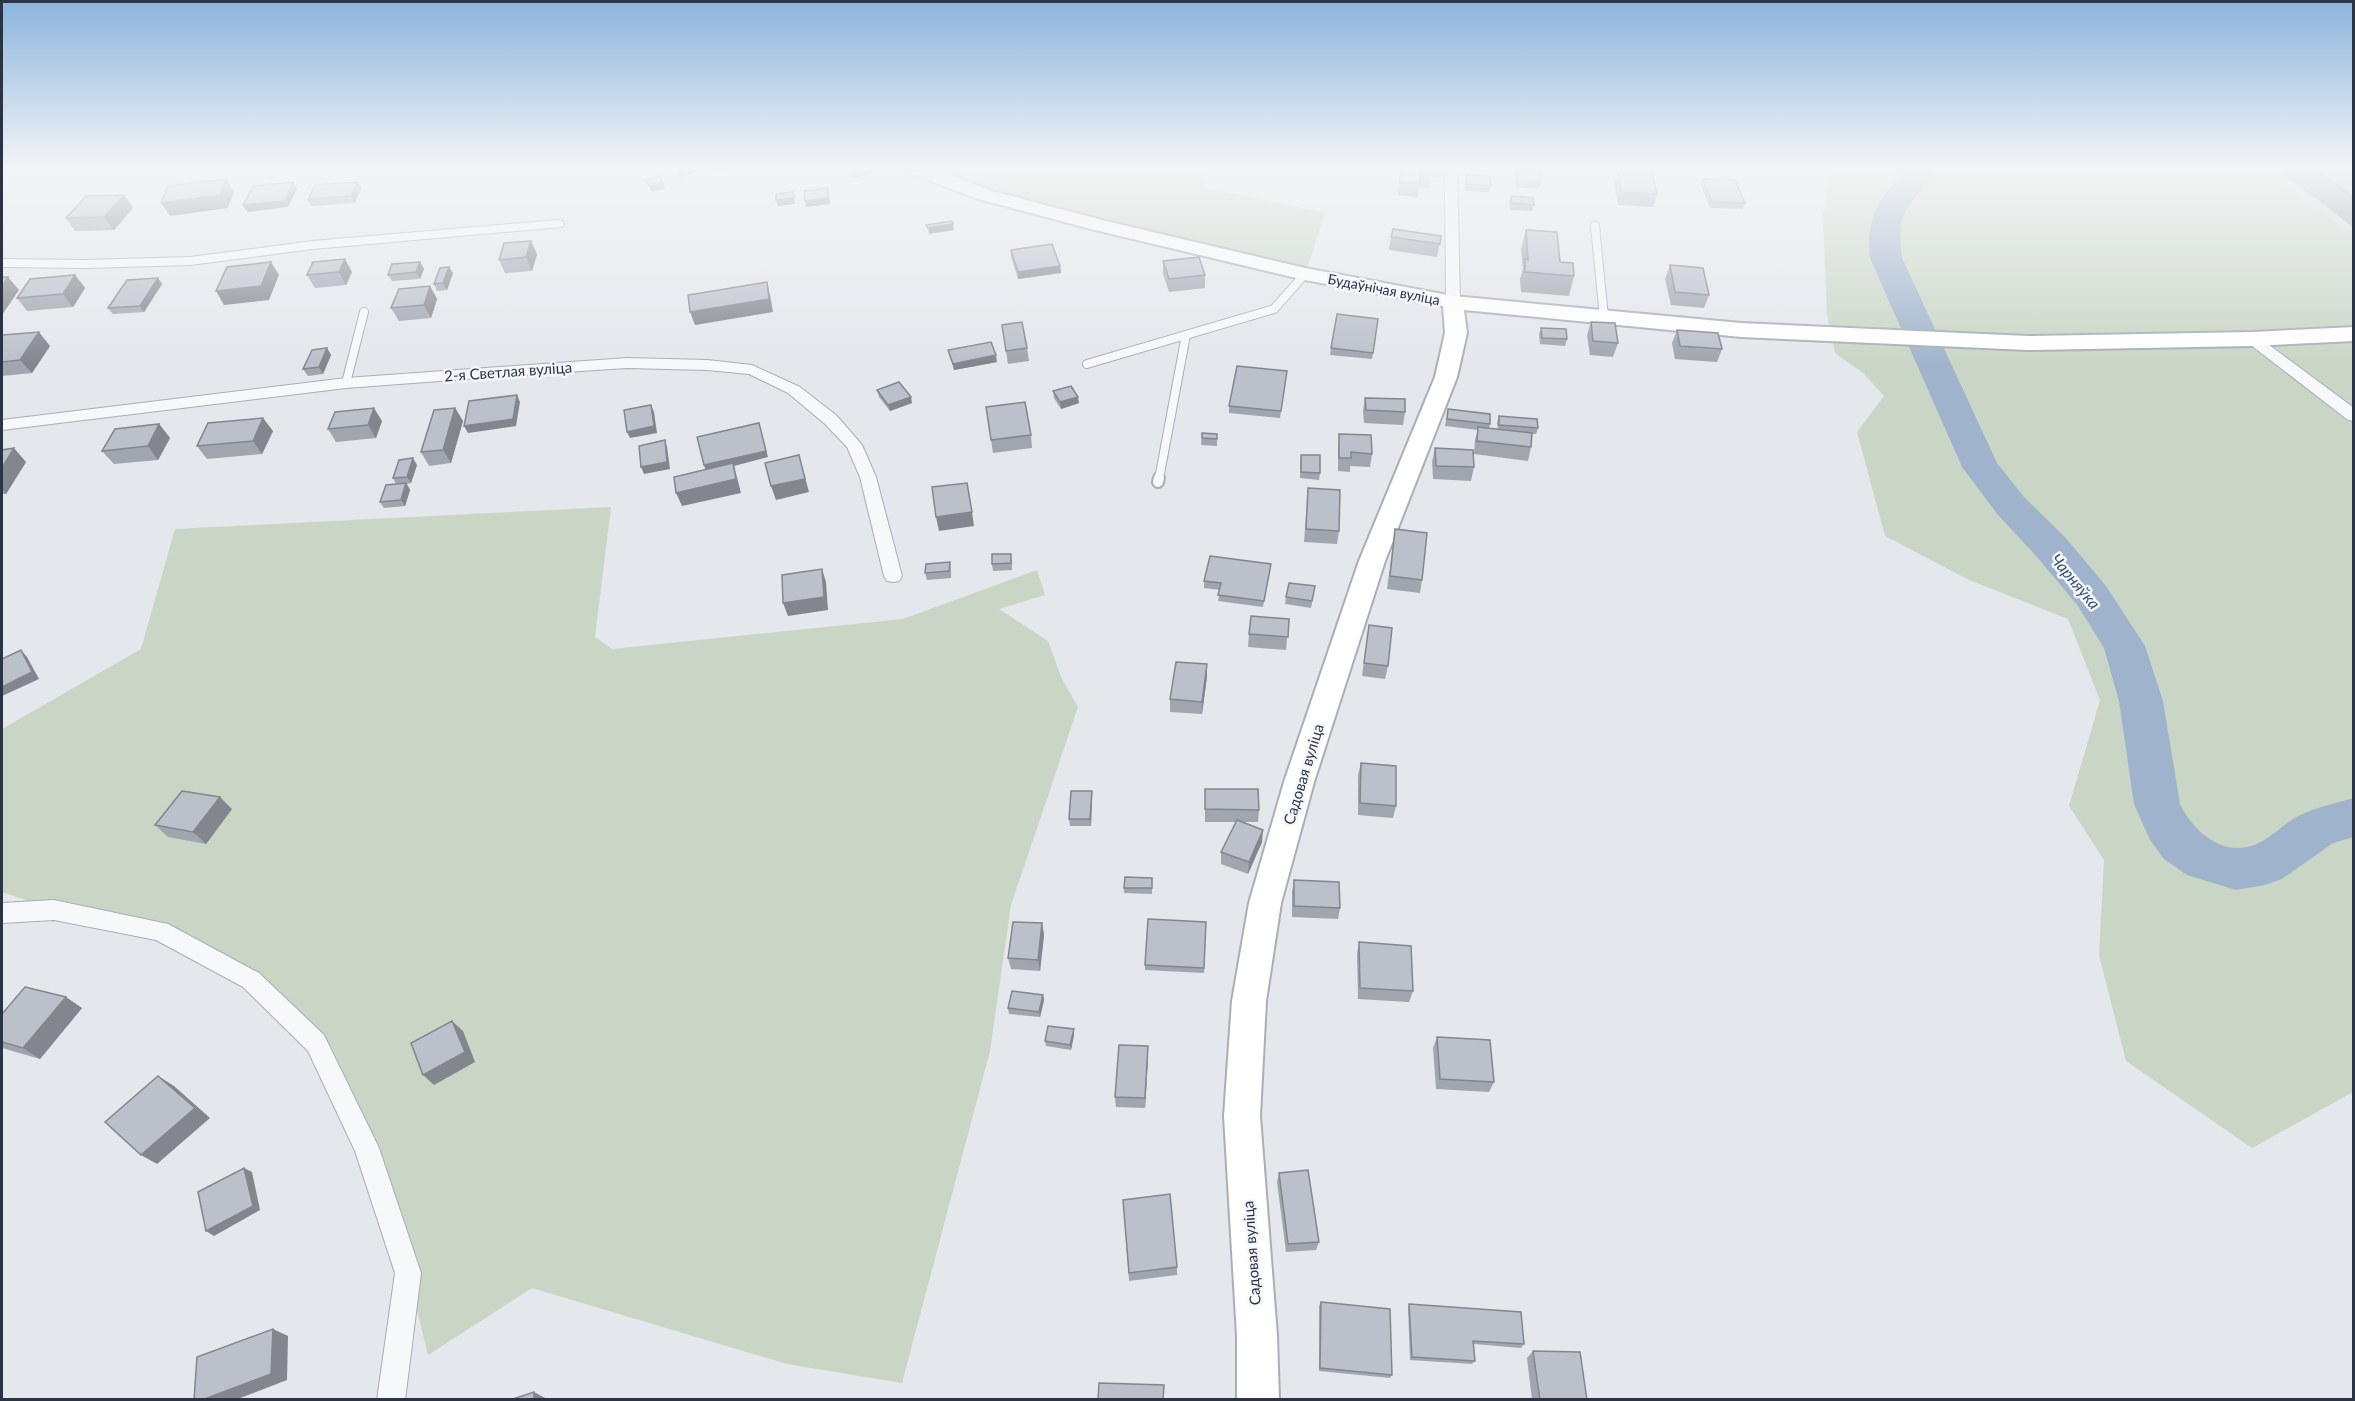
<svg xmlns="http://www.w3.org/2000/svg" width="2355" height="1401" viewBox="0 0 2355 1401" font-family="Lato,sans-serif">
  <rect width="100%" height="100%" fill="#e4e7ec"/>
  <path fill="#d2d6de" d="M2261,168H2353V235Z"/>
  <g fill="#c9d6c5">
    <path d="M914,168H1207L1202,187L1325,213L1305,274L1102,226Z"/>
    <path d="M1831,168H2261L2353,235V1092L2252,1148L2126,1061L2099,955L2104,860L2069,806L2100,700L2068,619L1969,580L1885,536L1857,432L1884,396L1863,373L1835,353L1827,314L1823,215Z"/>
    <path d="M611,507L595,637L612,649L903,619L1037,570L1045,595L999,609L1048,641L1061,677L1078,707L1011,905L990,1051L902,1383L787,1364L532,1288L428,1355L408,1273L316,1043L251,980L160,931L54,910L2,892V729L141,649L175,529Z"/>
  </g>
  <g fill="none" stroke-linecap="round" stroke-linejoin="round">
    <path fill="#9fb4cc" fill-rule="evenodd" d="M1908,168H1938C1912,207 1895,204 1902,258L1997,463L2024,497L2065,537L2106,586L2145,646L2163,701L2180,804C2193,831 2222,857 2254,845C2271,839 2284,823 2300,815C2317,807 2336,803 2354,798V837L2333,843L2282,879L2265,885L2236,890L2187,875L2164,859L2150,840L2134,804L2119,701L2104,648L2078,606L2037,557L1998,515L1962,467L1870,258C1866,215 1879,198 1908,168Z"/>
    <defs>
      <g id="lane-far1">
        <path d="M1595,226L1604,317"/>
        <path d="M1087,364L1274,309L1305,274"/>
        <path d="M346,383L364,312"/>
        <path d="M1159,479L1186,335"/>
      </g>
      <path id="lane" d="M1158,482L1159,478"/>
      <g id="street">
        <path d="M1445,168H1457L1460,302L1453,306L1446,302Z"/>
        <path d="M557,220L562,221L564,224L562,227L313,249L190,265L86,268L2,267V259L86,260L190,257L313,241Z"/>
        <path d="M2252,334L2257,336L2354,408V421L2348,420L2247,342L2244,339L2247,336Z"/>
        <path d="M627,358L707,360L752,365L800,387L837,416L862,445L876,477L902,576L899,581L893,582L887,581L884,576L860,477L847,447L825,424L788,393L749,374L707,370L627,368L519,375L346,388L2,430V420L346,378Z"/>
        <path d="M54,900L168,924L259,973L324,1035L379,1148L421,1273L405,1400H377L395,1273L355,1151L308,1051L243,987L156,940L54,920L2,923V903Z"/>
      </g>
      <path id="secondary" d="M905,168H932L992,191L1106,221L1305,268L1453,296L1741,323L2028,336L2252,332L2354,327V341L2252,346L2028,350L1741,337L1464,310L1467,333L1457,377L1385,561L1314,782L1281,903L1266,1001L1260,1116L1277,1336L1279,1400H1237V1336L1224,1116L1232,1001L1249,903L1284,782L1359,561L1435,377L1445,333L1443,306L1305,280L1095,230L978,199L907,172Z"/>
    </defs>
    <use href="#lane-far1" stroke="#a9aeb7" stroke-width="10"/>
    <use href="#lane" stroke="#a9aeb7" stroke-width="14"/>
    <use href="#street" stroke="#a9aeb7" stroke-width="2"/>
    <use href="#secondary" stroke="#a9aeb7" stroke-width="4"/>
    <use href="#lane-far1" stroke="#f7f8fa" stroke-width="8"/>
    <use href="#lane" stroke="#f7f8fa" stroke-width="10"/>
    <use href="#street" fill="#f7f8fa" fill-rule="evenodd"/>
    <use href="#secondary" fill="#fff" fill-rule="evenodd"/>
  </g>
  <g fill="#a1a5ae">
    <path d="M712,168H734V171L713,172Z"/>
    <path d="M847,168H871L872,173L854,178Z"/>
    <path d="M1400,168L1447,170L1446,176L1431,177L1429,188L1419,187L1418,197L1398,195Z"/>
    <path d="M1517,168L1541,182L1539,189L1516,187L1515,174Z"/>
    <path d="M1572,168H1594V170Z"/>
    <path d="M2276,168H2354V228Z"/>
    <path d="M1618,172L1657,194L1653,207L1618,205L1614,185Z"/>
    <path d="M1466,175L1491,186L1489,192L1465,191V182Z"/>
    <path d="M1703,179L1745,203L1743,209L1710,208L1701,185Z"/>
    <path d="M361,188L355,203L311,206L308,200Z"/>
    <path d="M124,195L133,208L114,230L75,231L66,218Z"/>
    <path d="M1511,196L1534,205L1532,211L1510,210L1509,203Z"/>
    <path d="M1526,230L1574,276L1569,296L1521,292L1520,279L1523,269L1521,249Z"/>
    <path d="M1441,236L1437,257L1389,250L1391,237Z"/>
    <path d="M1011,250L1060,266L1061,273L1018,279L1011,257Z"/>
    <path d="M537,254L532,271L505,273L499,260Z"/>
    <path d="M1163,261L1205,275V288L1169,292L1163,274Z"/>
    <path d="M313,262L352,272L346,285L315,288L307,275Z"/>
    <path d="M420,262L424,269L420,279L392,281L388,275Z"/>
    <path d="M1670,265L1709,295L1704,308L1671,305L1665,279Z"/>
    <path d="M453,273L447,290L437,291L434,284Z"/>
    <path d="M75,275L85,288L73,307L27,311L17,298Z"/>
    <path d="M162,284L144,312L113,314L108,308Z"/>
    <path d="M430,286L437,299L431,318L399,321L391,308Z"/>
    <path d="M1378,319L1372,359L1330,355L1331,348Z"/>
    <path d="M1591,322L1618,343L1613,357L1590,355L1587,335Z"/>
    <path d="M1002,325L1027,348L1029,361L1008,364Z"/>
    <path d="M1541,328L1567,339L1565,346L1540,344L1539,334Z"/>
    <path d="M1677,330L1722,349L1717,362L1675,359L1672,343Z"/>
    <path d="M2,335L50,346L32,373L2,376Z"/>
    <path d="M327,348L331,355L323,374L308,376L303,369Z"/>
    <path d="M948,350L997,362L954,370L950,357Z"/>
    <path d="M1286,378L1280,418L1229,413V406Z"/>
    <path d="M877,390L912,403L890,411L879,397Z"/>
    <path d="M1053,391L1079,403L1061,409L1054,398Z"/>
    <path d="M1365,398L1405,412L1403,425L1364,423L1363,411Z"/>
    <path d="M986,407L1031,435L1032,448L993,453Z"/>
    <path d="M455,408L463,421L451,463L429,466L421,452Z"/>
    <path d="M1448,409L1490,424L1489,428L1498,429L1497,423L1499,416L1538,428L1536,434H1532L1531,447L1528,461L1474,454L1475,440L1478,430L1445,426Z"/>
    <path d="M382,421L376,438L336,442L328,429Z"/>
    <path d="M159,424L170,438L158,460L114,464L102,451Z"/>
    <path d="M273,431L262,454L207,459L197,446Z"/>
    <path d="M1202,433L1217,434V446L1201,445Z"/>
    <path d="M1339,434L1372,454L1370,467L1350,466V472L1338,471V447Z"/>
    <path d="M1435,448L1474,467L1471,481L1433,479L1432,462Z"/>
    <path d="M2,450L26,462L6,494H2Z"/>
    <path d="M1301,455L1320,473L1319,480L1300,478Z"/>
    <path d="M417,465L411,483L407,484L410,490L405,506L384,508L380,502L396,484L393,478Z"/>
    <path d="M1308,488L1339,531L1337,544L1304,542Z"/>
    <path d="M1395,529L1422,580L1420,593L1387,589Z"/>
    <path d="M1012,560V570L993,571L992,564Z"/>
    <path d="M950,562L951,569V578L927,580L925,573Z"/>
    <path d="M1271,564L1263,607L1218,601L1220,590L1204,588V581Z"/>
    <path d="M1315,586L1311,608L1285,604L1286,597Z"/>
    <path d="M1289,619L1286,650L1248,647L1249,634Z"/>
    <path d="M1369,625L1388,666L1385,679L1362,676Z"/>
    <path d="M1207,664V677L1202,714L1170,712V699Z"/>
    <path d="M1361,763L1396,806L1393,818L1358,815V775Z"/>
    <path d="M1205,789L1259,810L1258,822H1241L1262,842L1248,874L1221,864V852L1236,822H1205Z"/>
    <path d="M1092,797L1091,826H1070L1069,819Z"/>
    <path d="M232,809L206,844L168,837L155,825Z"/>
    <path d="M1152,878V894L1124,893V888Z"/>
    <path d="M1294,880L1340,908L1338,919L1292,917V892Z"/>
    <path d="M1206,922L1204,973L1145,970V965Z"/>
    <path d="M1042,923L1044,935L1040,971L1011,969L1008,958Z"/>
    <path d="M1359,942L1413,991L1409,1002L1358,999L1357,954Z"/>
    <path d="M1043,995L1044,1000L1040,1017L1009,1014L1008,1008Z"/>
    <path d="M82,1008L40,1059L2,1048V1014Z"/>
    <path d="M1074,1029V1035L1071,1050L1046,1046L1045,1041Z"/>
    <path d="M1437,1037L1494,1082L1489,1092L1436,1089L1433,1048Z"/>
    <path d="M1148,1046V1057L1145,1108L1116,1107L1115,1097Z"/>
    <path d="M1279,1173L1319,1242L1316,1250L1286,1252L1277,1182Z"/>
    <path d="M1123,1200L1177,1267V1275L1129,1281Z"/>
    <path d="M1321,1302L1392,1375L1390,1378L1319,1371V1306Z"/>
    <path d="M1409,1304L1524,1344L1521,1348L1474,1344L1475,1361L1472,1364L1410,1360L1408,1308Z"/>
    <path d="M1533,1351L1587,1400H1532L1527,1358Z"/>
  </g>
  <g fill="#83868d">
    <path d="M685,168H695L696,172L680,177L677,170Z"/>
    <path d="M865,168H871L872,173L854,178L852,172Z"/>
    <path d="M226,179L234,192L228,208L170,216L161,203Z"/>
    <path d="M293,182L297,189L288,207L247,212L243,205Z"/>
    <path d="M358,182L361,188L355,203L351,196Z"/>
    <path d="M663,182L665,189L651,192L649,186Z"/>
    <path d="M828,188L830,204L806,207L805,201Z"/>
    <path d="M793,192L795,204L778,206L776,200Z"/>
    <path d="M124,195L133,208L114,230L104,217Z"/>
    <path d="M953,224L954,230L929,234L928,228Z"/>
    <path d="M531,241L537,254L532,271L526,257Z"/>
    <path d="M345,259L352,272L346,285L339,272Z"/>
    <path d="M271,262L279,275L269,300L224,305L216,291Z"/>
    <path d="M420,262L424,269L420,279L416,272Z"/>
    <path d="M1060,266L1061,273L1018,279V272Z"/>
    <path d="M449,267L453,273L447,290L443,283Z"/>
    <path d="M75,275L85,288L73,307L63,294Z"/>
    <path d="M8,277L19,290L2,315V286Z"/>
    <path d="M158,278L162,284L144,312L140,306Z"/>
    <path d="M767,282L770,295L773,312L695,325L690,312Z"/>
    <path d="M430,286L437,299L431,318L424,305Z"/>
    <path d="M39,332L50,346L32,373L20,360Z"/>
    <path d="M327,348L331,355L323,374L319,367Z"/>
    <path d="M996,355L997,362L954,370L953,364Z"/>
    <path d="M517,395L520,402L516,426L468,433L464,426Z"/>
    <path d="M911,397L912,403L890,411L888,405Z"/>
    <path d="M1078,397L1079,403L1061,409L1060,402Z"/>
    <path d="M651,405L654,412L657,433L630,438L627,432Z"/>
    <path d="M374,408L382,421L376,438L368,425Z"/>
    <path d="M455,408L463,421L451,463L443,450Z"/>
    <path d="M263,418L273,431L262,454L253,441Z"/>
    <path d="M759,423L768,457L734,466L741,493L682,506L676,493L706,472L704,465Z"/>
    <path d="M159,424L170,438L158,460L148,446Z"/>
    <path d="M665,440L667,447L670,469L644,474L641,467Z"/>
    <path d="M14,448L26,462L6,494L2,489V468Z"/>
    <path d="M799,455L809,492L776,500L771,486Z"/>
    <path d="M413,458L417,465L411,483L407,477Z"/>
    <path d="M406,483L410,490L405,506L401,500Z"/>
    <path d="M972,512L974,526L939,531L936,517Z"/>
    <path d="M822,569L826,582L828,610L788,616L783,603Z"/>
    <path d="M21,650L27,657L39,679L2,696V687Z"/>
    <path d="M1207,664V677L1202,714V702Z"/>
    <path d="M1092,791V797L1091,826L1090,819Z"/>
    <path d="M220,797L232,809L206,844L193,832Z"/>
    <path d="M1263,830L1262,842L1248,874L1249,862Z"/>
    <path d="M1042,923L1044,935L1040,971L1038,960Z"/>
    <path d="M1043,995L1044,1000L1040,1017L1039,1012Z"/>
    <path d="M66,997L82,1008L40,1059L23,1048Z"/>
    <path d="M452,1021L463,1031L475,1062L434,1085L423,1075Z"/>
    <path d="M1074,1029V1035L1071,1050L1070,1045Z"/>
    <path d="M1148,1046V1057L1145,1108V1098Z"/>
    <path d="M158,1076L174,1086L210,1118L157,1164L141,1155Z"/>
    <path d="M244,1168L252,1172L260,1210L214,1236L206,1231Z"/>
    <path d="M273,1329L288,1336L287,1380L235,1400H202Z"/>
    <path d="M534,1392L545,1398V1400H534Z"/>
  </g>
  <g fill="#bbc0ca" stroke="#83868d" stroke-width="1.5">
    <path d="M850,168H865L852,172Z"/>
    <path d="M1400,168H1432V175L1420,174V184L1400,182Z"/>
    <rect x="1432" y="168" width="15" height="2"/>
    <path d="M1517,168L1540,169L1541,182L1518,181Z"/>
    <path d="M2315,168H2354V198Z"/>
    <path d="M1618,172L1652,174L1657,194L1621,192Z"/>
    <path d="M1466,175L1490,177L1491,186L1466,184Z"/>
    <path d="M659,176L663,182L649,186L645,180Z"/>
    <path d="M226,179L220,195L161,203L168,186Z"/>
    <path d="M1703,179L1735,180L1745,203L1712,202Z"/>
    <path d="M293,182L285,201L243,205L253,186Z"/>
    <path d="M358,182L351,196L308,200L315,185Z"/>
    <path d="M828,188V198L805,201L804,191Z"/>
    <path d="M793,192L794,198L776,200V194Z"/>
    <path d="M124,195L104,217L66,218L86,196Z"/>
    <path d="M1511,196L1533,198L1534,205L1511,203Z"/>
    <path d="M952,221L953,224L928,228L926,225Z"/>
    <path d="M1393,229L1441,236L1440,244L1391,237Z"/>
    <path d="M1526,230L1557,232L1560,262L1573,263L1574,276L1525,272V259L1528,260Z"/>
    <path d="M531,241L526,257L499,260L504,243Z"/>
    <path d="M1052,244L1060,266L1018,272L1011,250Z"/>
    <path d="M1199,257L1205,275L1169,279L1163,261Z"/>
    <path d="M345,259L339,272L307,275L313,262Z"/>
    <path d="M271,262L261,286L216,291L227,267Z"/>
    <path d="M420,262L416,272L388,275L392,264Z"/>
    <path d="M1670,265L1703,268L1709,295L1675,292Z"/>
    <path d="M449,267L443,283L434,284L440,268Z"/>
    <path d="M75,275L63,294L17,298L30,279Z"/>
    <path d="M2,277H8L2,286Z"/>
    <path d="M158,278L140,306L108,308L127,280Z"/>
    <path d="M767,282L769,299L690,312L688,295Z"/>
    <path d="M430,286L424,305L391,308L399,289Z"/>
    <path d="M1337,314L1378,319L1373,353L1331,348Z"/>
    <path d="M1022,322L1027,348L1006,351L1002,325Z"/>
    <path d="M1591,322L1615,323L1618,343L1593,341Z"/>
    <path d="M1541,328L1566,329L1567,339L1542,338Z"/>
    <path d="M1677,330L1718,333L1722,349L1680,346Z"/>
    <path d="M39,332L20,360L2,362V335Z"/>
    <path d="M991,342L996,355L953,364L948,350Z"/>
    <path d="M327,348L319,367L303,369L312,350Z"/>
    <path d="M1237,366L1287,371L1281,411L1229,406Z"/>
    <path d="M899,382L911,397L888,405L877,390Z"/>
    <path d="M1071,386L1078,397L1060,402L1053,391Z"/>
    <path d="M517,395L513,419L464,426L469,401Z"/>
    <path d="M1365,398L1405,399V412L1366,410Z"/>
    <path d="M1025,402L1031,435L991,440L986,407Z"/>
    <path d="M651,405L654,426L627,432L624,410Z"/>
    <path d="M374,408L368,425L328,429L335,412Z"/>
    <path d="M455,408L443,450L421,452L434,410Z"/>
    <path d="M1448,409L1490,414V424L1447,419Z"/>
    <path d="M1499,416L1537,419L1538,428L1499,425Z"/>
    <path d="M263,418L253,441L197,446L208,423Z"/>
    <path d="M759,423L766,451L704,465L697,437Z"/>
    <path d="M159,424L148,446L102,451L115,429Z"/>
    <path d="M1478,427L1532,433L1531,447L1477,441Z"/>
    <path d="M1202,433L1217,434V439L1202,438Z"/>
    <path d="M1339,434L1371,435L1372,454L1351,452V458H1339Z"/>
    <path d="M665,440L667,462L641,467L639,446Z"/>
    <path d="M14,448L2,468V450Z"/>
    <path d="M1435,448L1473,450L1474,467L1436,466Z"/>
    <path d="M799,455L805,479L771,486L765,463Z"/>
    <path d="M1301,455H1320V473L1301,472Z"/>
    <path d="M413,458L407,477L393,478L399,460Z"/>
    <path d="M733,463L736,479L676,493L674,477Z"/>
    <path d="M406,483L401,500L380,502L386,485Z"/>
    <path d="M967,483L972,512L936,517L932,487Z"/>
    <path d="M1308,488L1340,490L1339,531L1306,529Z"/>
    <path d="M1395,529L1427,533L1422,580L1390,576Z"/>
    <path d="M992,554H1011V563L992,564Z"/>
    <path d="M1210,556L1271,564L1264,601L1218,595L1221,583L1204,581Z"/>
    <path d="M950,562L949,571L925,573L926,564Z"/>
    <path d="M822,569L824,597L783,603L782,575Z"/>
    <path d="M1289,583L1315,586L1312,601L1286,597Z"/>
    <path d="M1251,616L1289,619L1288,637L1249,634Z"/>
    <path d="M1369,625L1392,628L1388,666L1364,663Z"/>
    <path d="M21,650L32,672L2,687V659Z"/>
    <path d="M1176,662L1207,664L1202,702L1170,699Z"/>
    <path d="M1361,763L1396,766V806L1360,803Z"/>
    <path d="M1205,789H1258L1259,810L1205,809Z"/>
    <path d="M182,791L220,797L193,832L155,825Z"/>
    <path d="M1071,791H1092L1090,819H1069Z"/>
    <path d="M1237,820L1263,830L1249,862L1221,852Z"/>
    <path d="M1125,877L1152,878V888H1124Z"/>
    <path d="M1294,880L1339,882L1340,908L1294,906Z"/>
    <path d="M1148,919L1206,922L1204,968L1145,965Z"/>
    <path d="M1013,922L1042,923L1038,960L1008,958Z"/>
    <path d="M1359,942L1411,946L1413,991L1360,988Z"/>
    <path d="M25,987L66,997L23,1048L2,1042V1014Z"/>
    <path d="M1012,991L1043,995L1039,1012L1008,1008Z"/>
    <path d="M452,1021L465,1052L423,1075L411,1043Z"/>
    <path d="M1048,1026L1074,1029L1070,1045L1045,1041Z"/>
    <path d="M1437,1037L1490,1040L1494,1082L1440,1079Z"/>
    <path d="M1119,1045L1148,1046L1145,1098L1115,1097Z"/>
    <path d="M158,1076L195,1108L141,1155L105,1122Z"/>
    <path d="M244,1168L253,1206L206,1231L198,1192Z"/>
    <path d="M1308,1170L1319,1242L1288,1244L1279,1173Z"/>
    <path d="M1170,1194L1177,1267L1129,1273L1123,1200Z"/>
    <path d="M1321,1302L1390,1309L1392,1375L1320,1368Z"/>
    <path d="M1409,1304L1521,1312L1524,1344L1473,1341L1475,1361L1412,1357Z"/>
    <path d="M273,1329L271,1374L202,1400H194L197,1357Z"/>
    <path d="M1533,1351L1580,1352L1587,1400H1540Z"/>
    <path d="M1099,1383L1164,1385L1163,1400H1098Z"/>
    <path d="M534,1392V1400H510Z"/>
  </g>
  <linearGradient id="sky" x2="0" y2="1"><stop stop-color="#8bb4dd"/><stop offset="0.46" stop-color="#f3f4f6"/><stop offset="1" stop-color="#f3f4f6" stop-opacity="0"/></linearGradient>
  <rect width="2355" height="364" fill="url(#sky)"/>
  <g text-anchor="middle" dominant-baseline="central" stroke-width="5" stroke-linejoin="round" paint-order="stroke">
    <g font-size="14" fill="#2b3445" stroke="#f4f6f9">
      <text transform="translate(1384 289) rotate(11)">Будаўнічая вуліца</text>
    </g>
    <g font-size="15" fill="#2b3445" stroke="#f4f6f9">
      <text transform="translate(508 371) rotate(-4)">2-я Светлая вуліца</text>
      <text transform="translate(1303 774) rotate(-73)">Садовая вуліца</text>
      <text transform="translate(1251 1253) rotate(-94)">Садовая вуліца</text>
    </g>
    <g font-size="16" font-style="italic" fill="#34527a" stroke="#f4f6f9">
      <text transform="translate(2076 581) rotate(50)">Чарняўка</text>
    </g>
  </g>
  <rect width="2355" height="1401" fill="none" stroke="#2b3445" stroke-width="6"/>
</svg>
